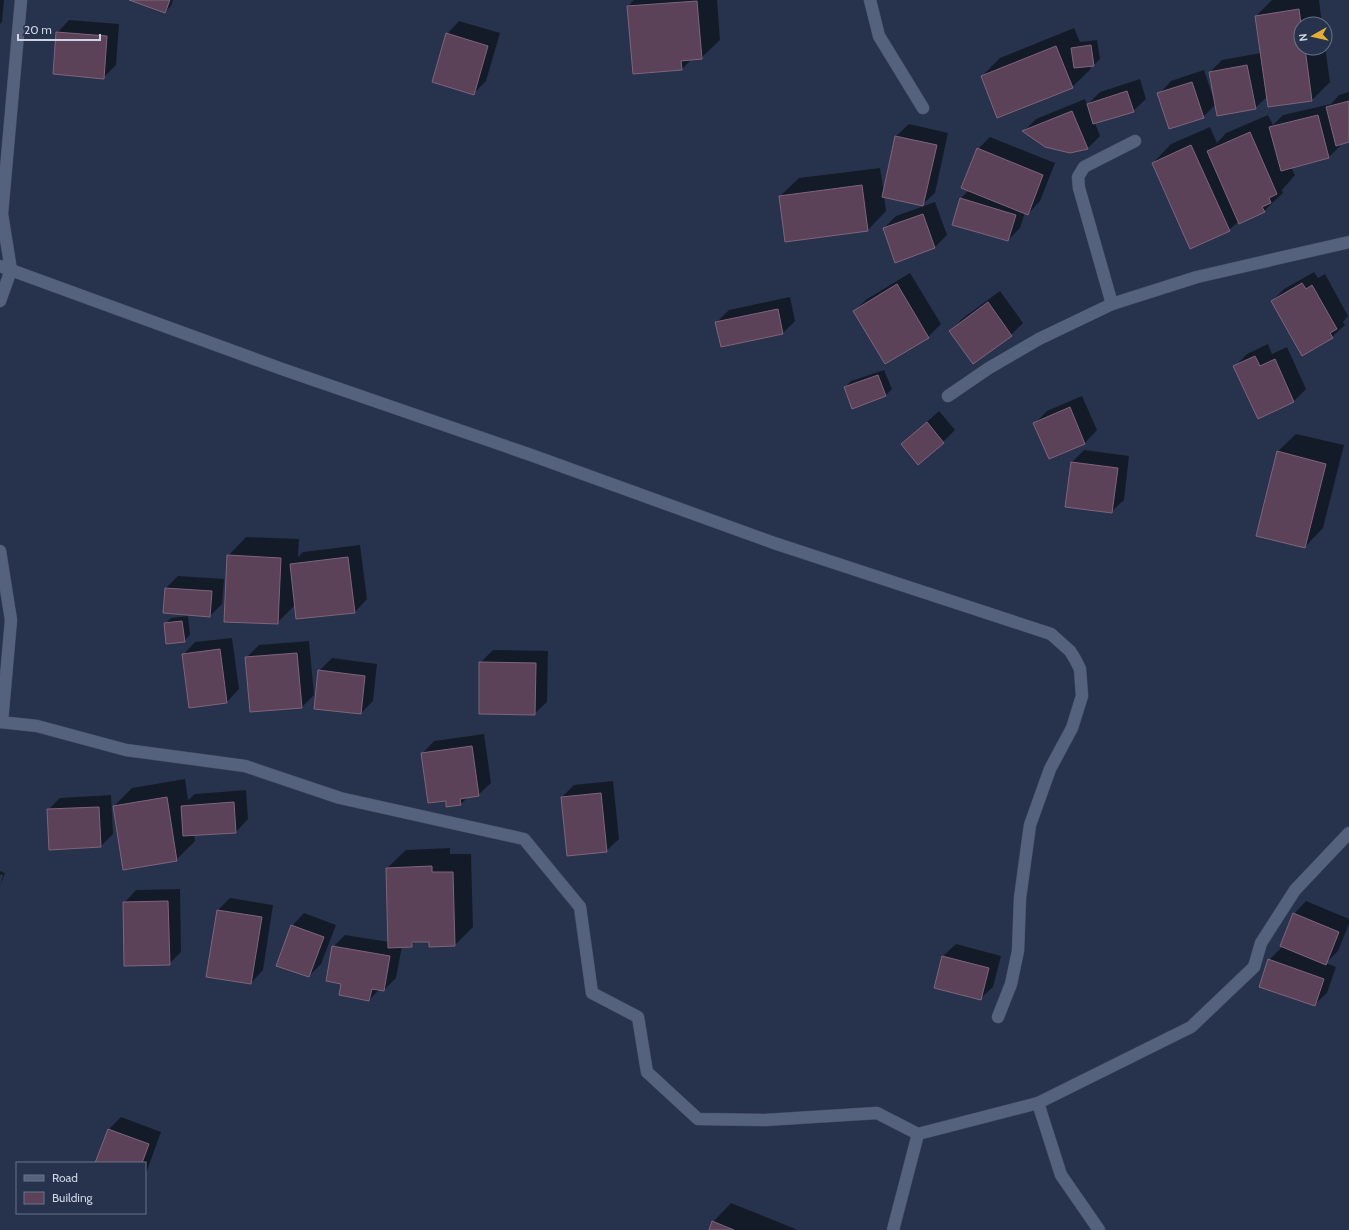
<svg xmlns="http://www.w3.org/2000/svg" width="1349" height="1230" viewBox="0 0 1349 1230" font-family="Cabin,sans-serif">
  <rect width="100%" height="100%" fill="#27334c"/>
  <g fill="#0007">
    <path d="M0,0H4L2,22L0,24Z"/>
    <path d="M132,0H173L171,6L165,12Z"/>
    <path d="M634,0H717L720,40L701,58L692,59L682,69L628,6Z"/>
    <path d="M1272,0H1319L1322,24H1301V48H1325V46L1330,82L1312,100L1267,97L1255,108L1216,104L1203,117L1159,94L1171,81L1204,70L1213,97H1215L1210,72L1222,60L1261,53L1256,16Z"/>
    <path d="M69,20L119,24L116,65L103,78L57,33Z"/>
    <path d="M459,21L500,33L486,81L474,93L447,34Z"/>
    <path d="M1074,28L1080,42L1097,40L1100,59L1094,65L1090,66L1091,69L1072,87L982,76L1000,58Z"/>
    <path d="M1140,79L1146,99L1133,111L1095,123L1100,136L1088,148L1070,152L1024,131L1036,119L1085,99L1087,105L1100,92Z"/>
    <path d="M1349,92V141L1341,144V145L1329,157L1291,167L1295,175L1282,190L1283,193L1264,211L1239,221L1229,230L1153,163L1171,144L1210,127L1217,143L1226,133L1268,115L1273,125L1283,115L1331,104L1339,95Z"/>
    <path d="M909,124L948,133L935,193L922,205L884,196L886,211L868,230L780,196L799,178L880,168L884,193L896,136Z"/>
    <path d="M990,137L1055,163L1040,201L1028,214L1025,212L1020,228L1008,240L961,198L969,190L978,149Z"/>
    <path d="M935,202L947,235L935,247L896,261L884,228L896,216Z"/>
    <path d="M1314,272L1318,278L1325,274L1348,316L1343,322L1345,325L1332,337L1272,301L1284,289Z"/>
    <path d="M910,273L941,324L928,337L854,311L867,299Z"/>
    <path d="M1000,291L1023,323L1011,335L950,331L963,318Z"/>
    <path d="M790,297L795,321L783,333L717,322L729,310Z"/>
    <path d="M1268,344L1272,354L1287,347L1306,389L1294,401L1258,418L1235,366L1247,354Z"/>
    <path d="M884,370L892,389L886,395L845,387L851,381Z"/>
    <path d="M1082,396L1097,430L1085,443L1049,458L1035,423L1047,411Z"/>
    <path d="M939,411L955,430L943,442L902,444Z"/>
    <path d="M1296,434L1344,445L1323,528L1305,547L1277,452Z"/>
    <path d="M1084,450L1129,456L1124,500L1111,512L1066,506L1072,462Z"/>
    <path d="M246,537L299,539L298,557L303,552L360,545L367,599L355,612L295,605L277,623L228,556Z"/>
    <path d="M178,576L224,579L222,604L210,616L164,613L166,588Z"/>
    <path d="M188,616L190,635L184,641L165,624L171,618Z"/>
    <path d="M232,638L239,689L227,702L183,655L195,642Z"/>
    <path d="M309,641L314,695L302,707L246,658L259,645Z"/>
    <path d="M493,650L548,651L547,702L534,714L480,663Z"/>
    <path d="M332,658L377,664L373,701L361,713L319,671Z"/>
    <path d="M484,734L491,783L478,795L468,797L461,804L446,800L422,754L434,741Z"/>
    <path d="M185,779L188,800L195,794L246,790L248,819L236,832L194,834L195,841L176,860L114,806L132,788Z"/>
    <path d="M613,781L619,839L606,851L562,797L574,785Z"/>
    <path d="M111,795L113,834L101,846L48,810L60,798Z"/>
    <path d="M450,848V854H471L473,927L455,945L430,941H416L411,946H402L396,978L384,990L380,989L369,1000L342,983L333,947L345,935L389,942L387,868L406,850Z"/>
    <path d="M0,871L5,873L0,886L3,875L1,874L0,876Z"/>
    <path d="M180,889L181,952L169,964L124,903L136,890Z"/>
    <path d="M230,898L273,905L263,970L251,983L207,976L218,910Z"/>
    <path d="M1306,901L1349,919V924L1338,951L1326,963L1336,967L1327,993L1314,1005L1269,960L1283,946L1294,914Z"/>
    <path d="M304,913L336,925L321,964L309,976L292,926Z"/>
    <path d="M956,944L1001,956L993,987L980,999L935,987L943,956Z"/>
    <path d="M121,1117L161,1132L145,1176V1163H96L109,1129Z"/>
    <path d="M731,1203L798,1230H710L713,1222Z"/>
  </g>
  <g fill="#5b4259" stroke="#7f647c">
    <path d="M129,0H170L165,13Z"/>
    <path d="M697,1L702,59L681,61L682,70L633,74L627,6Z"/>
    <path d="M1299,9L1301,24V48H1305L1312,101L1268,107L1255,16Z"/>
    <path d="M56,32L107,36L104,79L53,74Z"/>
    <path d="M446,33L488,46L474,95L432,82Z"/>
    <path d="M1091,45L1094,66L1074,68L1071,48Z"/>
    <path d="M1056,46L1073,88L997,118L981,76Z"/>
    <path d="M1247,65L1256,109L1217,116L1209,72Z"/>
    <path d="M1192,82L1204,118L1169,129L1157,93Z"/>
    <path d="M1127,91L1134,112L1093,124L1087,104Z"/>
    <path d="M1349,101V142L1336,146L1326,107Z"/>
    <path d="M1072,111L1088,149L1070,153L1045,147L1022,131Z"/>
    <path d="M1318,115L1329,158L1281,171L1269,127Z"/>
    <path d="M1250,132L1277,194L1269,198L1271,203L1262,207L1265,212L1239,224L1207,151Z"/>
    <path d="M895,136L937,145L923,206L882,197Z"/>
    <path d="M1191,145L1230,231L1190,249L1152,163Z"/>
    <path d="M977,148L1043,175L1028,215L961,188Z"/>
    <path d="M862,185L868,231L785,242L779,196Z"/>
    <path d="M960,198L1016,215L1008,241L952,225Z"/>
    <path d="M923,214L935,248L895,263L883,228Z"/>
    <path d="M1302,283L1306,289L1312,285L1337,329L1330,333L1333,338L1302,356L1271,301Z"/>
    <path d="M897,284L929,338L885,364L853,311Z"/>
    <path d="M988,302L1012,336L973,364L949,331Z"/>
    <path d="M778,309L783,334L721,347L715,322Z"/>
    <path d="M1255,356L1260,366L1275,359L1294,402L1258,419L1233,366Z"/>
    <path d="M878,375L886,396L852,409L844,387Z"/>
    <path d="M1070,407L1085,444L1049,459L1033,423Z"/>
    <path d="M927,422L944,443L918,465L901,444Z"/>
    <path d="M1277,451L1326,464L1305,548L1256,536Z"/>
    <path d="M1071,462L1118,468L1112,513L1065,507Z"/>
    <path d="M227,555L281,558L278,624L224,622Z"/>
    <path d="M348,557L355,613L296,619L290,564Z"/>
    <path d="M165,588L212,591L210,617L163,613Z"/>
    <path d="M182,621L185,642L166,644L164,623Z"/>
    <path d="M220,649L227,703L189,708L182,654Z"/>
    <path d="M297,653L302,708L250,712L245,657Z"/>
    <path d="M479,662L536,663L535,715L479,714Z"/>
    <path d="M318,670L365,676L361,714L314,709Z"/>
    <path d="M472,746L479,796L460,799L461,805L446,807V801L428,803L421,753Z"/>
    <path d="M601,793L607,852L567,856L561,797Z"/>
    <path d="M167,797L177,861L123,870L113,806Z"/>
    <path d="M234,802L236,833L183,836L181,806Z"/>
    <path d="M99,807L101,847L49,850L47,809Z"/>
    <path d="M432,866V872H453L455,946L429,947V942H412V947L388,948L386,868Z"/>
    <path d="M168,901L170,965L124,966L123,902Z"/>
    <path d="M217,910L262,917L251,984L206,977Z"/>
    <path d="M1293,913L1339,932L1326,965L1280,946Z"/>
    <path d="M291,925L324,937L309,977L276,966Z"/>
    <path d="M332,946L390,956L384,991L372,989L369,1001L339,995L341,984L326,981Z"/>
    <path d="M942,956L989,968L981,1000L934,988Z"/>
    <path d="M1268,959L1324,979L1315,1006L1259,987Z"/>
    <path d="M108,1129L149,1144L142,1163H95Z"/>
    <path d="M712,1221L734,1230H709Z"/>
  </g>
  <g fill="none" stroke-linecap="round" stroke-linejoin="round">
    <defs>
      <g id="minor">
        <path d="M870,0L879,36L923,108"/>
        <path d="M0,266L282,369L531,455L774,543L1051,634L1070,651L1075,659L1080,669L1082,696L1072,728L1050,769L1030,825L1020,898L1018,951L1011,984L998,1017"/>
        <path d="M0,301L11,270L2,214L21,0"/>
        <path d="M1112,304L1079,188L1078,177L1084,167L1135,141"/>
        <path d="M948,396L989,368L1039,339L1112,304L1197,277L1349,242"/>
        <path d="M0,551L11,620L2,722"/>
        <path d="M0,722L37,726L126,750L245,766L340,798L524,839L580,907L592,993L638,1017L647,1072L698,1119L765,1120L877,1113L918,1134"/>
        <path d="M1038,1103L1061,1175L1099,1230"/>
        <path d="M893,1230L918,1134L1038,1103L1191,1027L1254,967L1261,943L1295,890L1349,833"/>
      </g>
    </defs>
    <use href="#minor" stroke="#454e64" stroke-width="13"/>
    <use href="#minor" stroke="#55627e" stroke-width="12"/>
  </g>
  <rect x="16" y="1162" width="130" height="52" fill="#27334c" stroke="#697389"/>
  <rect x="24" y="1175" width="20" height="6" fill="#55627e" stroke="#697389"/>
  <text x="52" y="1182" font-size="12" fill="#ccd4e5">Road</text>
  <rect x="24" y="1192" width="20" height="12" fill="#5b4259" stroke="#697389"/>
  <text x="52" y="1202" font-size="12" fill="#ccd4e5">Building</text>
  <g transform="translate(1313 36) rotate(262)"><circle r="19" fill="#27334c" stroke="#697389"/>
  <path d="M0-3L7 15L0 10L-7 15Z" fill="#e3ae35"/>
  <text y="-6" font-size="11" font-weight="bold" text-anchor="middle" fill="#ccd4e5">N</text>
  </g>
  <path d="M18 34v6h82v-6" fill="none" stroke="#ccd4e5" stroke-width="2"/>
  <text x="24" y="34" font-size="12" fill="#ccd4e5" stroke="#27334c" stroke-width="3" paint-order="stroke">20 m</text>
</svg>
